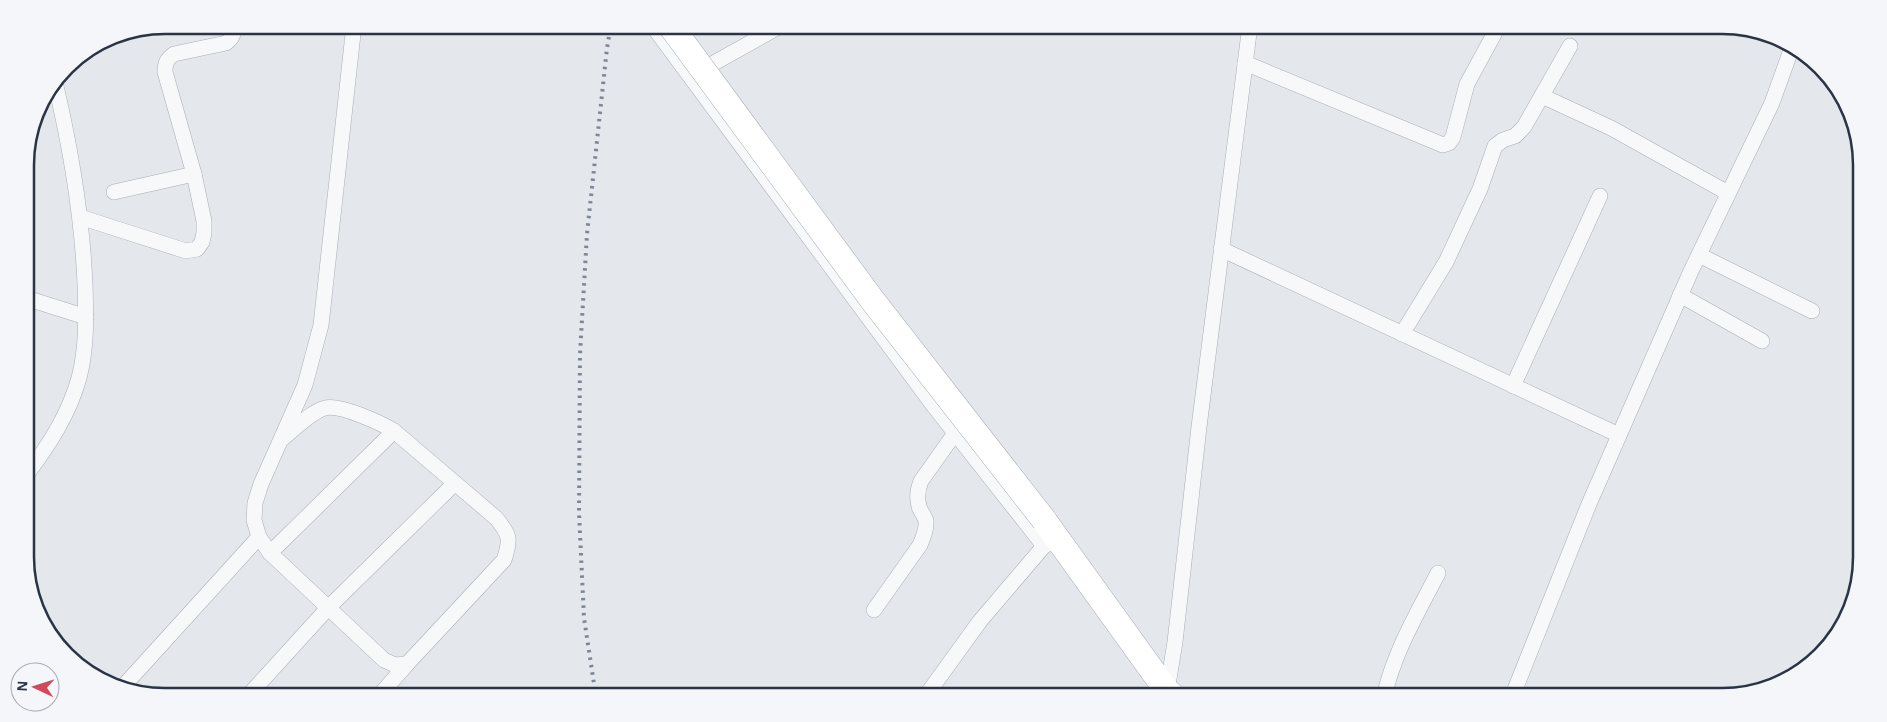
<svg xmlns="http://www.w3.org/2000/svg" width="1887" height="722" viewBox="0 0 1887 722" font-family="Arial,sans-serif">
  <rect width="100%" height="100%" fill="#e4e7ec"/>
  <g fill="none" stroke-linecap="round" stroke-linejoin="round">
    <defs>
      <g id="minor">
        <path d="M652,25L933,405L1044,546"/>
        <path d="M1245,63L1443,145L1449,143L1453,137L1467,84L1499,25"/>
        <path d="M696,73L782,25"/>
        <path d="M1542,96L1611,128L1728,193"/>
        <path d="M114,192L194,174"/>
        <path d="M80,217L186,251L197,249L202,242L204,233V221L194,174L165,72C165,63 167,59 174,54L226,43C233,38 234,33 234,25"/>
        <path d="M1221,249L1619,435"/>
        <path d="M1699,255L1812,311"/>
        <path d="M1680,295L1762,341"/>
        <path d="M26,298L86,317"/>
        <path d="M1402,334L1446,262L1480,189L1495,146L1503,140L1515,136L1524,127L1570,46"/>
        <path d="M1513,386L1600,196"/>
        <path d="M281,440C292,431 312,411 325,408C340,404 381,423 394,431L496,518C510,535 511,539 504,560L407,664L395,665L384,660L270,553L259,537L254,520L255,503L261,484L305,385L321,325L354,25"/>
        <path d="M27,474C49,445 69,414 79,378C87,348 86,315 85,284C82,216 71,149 55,82"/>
        <path d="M270,553L394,431"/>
        <path d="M874,610L920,545C923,538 927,529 926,521C925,517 922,513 920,509C916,499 917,491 921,481L955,433"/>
        <path d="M120,690L259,537"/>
        <path d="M1167,691L1175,642L1199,427L1250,25"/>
        <path d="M247,697L328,608L455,483"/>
        <path d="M378,697L407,664"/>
        <path d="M925,697L980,621L1044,546L1052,542"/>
        <path d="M1384,697C1394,652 1417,614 1438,573"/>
        <path d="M1512,697L1589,504L1691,271L1772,103L1791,50"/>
      </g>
      <path id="primary" d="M1044,520L1167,691L1174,697"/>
    </defs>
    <use href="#minor" stroke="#a9aeb7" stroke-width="16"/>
    <use href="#primary" stroke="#a3abb8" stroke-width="26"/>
    <use href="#minor" stroke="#f7f8fa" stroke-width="15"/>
    <use href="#primary" stroke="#fff" stroke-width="25"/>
    <path stroke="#7d8696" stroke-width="4" stroke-dasharray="2.5 5" stroke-linecap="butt" d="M596,697L584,618L579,512L580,354L587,234L607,48L611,25"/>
    <defs>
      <path id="primary-bridge" d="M670,25L873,301L1044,520"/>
    </defs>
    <use href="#primary-bridge" stroke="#a3abb8" stroke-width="26" stroke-linecap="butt"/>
    <use href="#primary-bridge" stroke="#fff" stroke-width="25"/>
  </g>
  <path d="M0 0H1887V722H0ZM165 34H1722A131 131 0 0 1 1853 165V557A131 131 0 0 1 1722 688H165A131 131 0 0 1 34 557V165A131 131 0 0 1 165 34Z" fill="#f4f6f9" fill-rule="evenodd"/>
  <path fill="none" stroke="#2b3445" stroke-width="2.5" d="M165 34H1722A131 131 0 0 1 1853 165V557A131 131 0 0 1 1722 688H165A131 131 0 0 1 34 557V165A131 131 0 0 1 165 34Z"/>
  <g transform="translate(35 687) rotate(274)"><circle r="24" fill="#f4f6f9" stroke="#a4a8b1"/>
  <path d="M0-4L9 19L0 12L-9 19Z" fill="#d1495b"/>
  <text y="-8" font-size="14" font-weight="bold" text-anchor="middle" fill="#2b3445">N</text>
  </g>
</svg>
